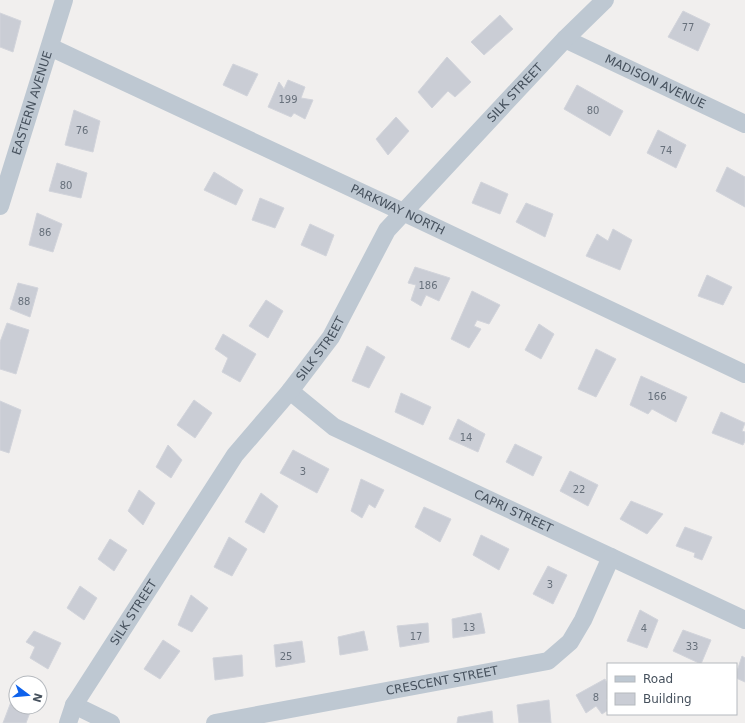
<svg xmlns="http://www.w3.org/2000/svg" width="745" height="723" font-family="'DejaVu Sans',sans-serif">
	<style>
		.building { fill: #cacdd5; stroke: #d2d4db }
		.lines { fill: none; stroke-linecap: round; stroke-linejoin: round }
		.minor { stroke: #bec8d2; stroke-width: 18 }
		.labels { text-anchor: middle; stroke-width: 3; stroke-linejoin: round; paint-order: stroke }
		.number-label { font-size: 10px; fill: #67707b }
		.street-label { font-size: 12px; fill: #46515d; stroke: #fff }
	</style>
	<rect width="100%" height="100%" fill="#f1efee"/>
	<!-- building -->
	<g class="building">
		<polygon points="683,11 710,24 698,51 668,37"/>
		<polygon points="0,13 21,21 13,52 0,47"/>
		<polygon points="500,15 513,29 484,55 471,42"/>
		<polygon points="447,57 471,82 455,97 448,91 432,108 418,92"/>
		<polygon points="233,64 258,74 247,96 223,85"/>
		<polygon points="288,80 305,87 301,98 313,100 305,119 294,113 291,117 268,107 279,82 284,89"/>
		<polygon points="577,85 623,111 610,136 564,109"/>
		<polygon points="74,110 100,121 93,152 65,145"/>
		<polygon points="396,117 409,131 388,155 376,139"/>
		<polygon points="658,130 686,145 676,168 647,153"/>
		<polygon points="57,163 87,173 81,198 49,191"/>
		<polygon points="727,167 745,177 745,207 716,191"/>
		<polygon points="214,172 243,190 236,205 204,190"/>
		<polygon points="481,182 508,194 500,214 472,203"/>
		<polygon points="260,198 284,208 275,228 252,220"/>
		<polygon points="526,203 553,214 545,237 516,222"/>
		<polygon points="37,213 62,224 53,252 29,245"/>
		<polygon points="310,224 334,235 326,256 301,245"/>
		<polygon points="613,229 632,240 620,270 586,256 597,234 608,241"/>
		<polygon points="415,267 450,278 439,301 426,295 421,306 411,300 416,285 408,283"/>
		<polygon points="707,275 732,287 723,305 698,296"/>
		<polygon points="18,283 38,288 30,317 10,309"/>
		<polygon points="472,291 500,305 489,324 477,320 474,326 481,329 469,348 451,339"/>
		<polygon points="266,300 283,311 268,338 249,326"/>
		<polygon points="7,323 29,330 16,374 0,369 0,342"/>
		<polygon points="539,324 554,334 541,359 525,350"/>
		<polygon points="223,334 256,354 240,382 222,372 228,358 215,349"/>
		<polygon points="367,346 385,357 369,388 352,381"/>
		<polygon points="596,349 616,359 596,397 578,389"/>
		<polygon points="641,376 687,397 676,422 652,409 648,414 630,405"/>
		<polygon points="401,393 431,407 423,425 395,412"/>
		<polygon points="194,400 212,413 195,438 177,425"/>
		<polygon points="0,401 21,410 9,453 0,450"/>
		<polygon points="721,412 745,423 742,431 745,432 745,441 743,445 712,433"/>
		<polygon points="458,419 485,434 478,452 449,439"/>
		<polygon points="515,444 542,457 533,476 506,462"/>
		<polygon points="168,445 182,460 171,478 156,467"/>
		<polygon points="293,450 329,469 317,493 280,473"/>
		<polygon points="570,471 598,485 588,506 560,491"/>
		<polygon points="361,479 384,490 375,508 369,504 362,518 351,511"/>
		<polygon points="139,490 155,503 143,525 128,511"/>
		<polygon points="261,493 278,506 264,533 245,522"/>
		<polygon points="631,501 663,514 647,534 620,519"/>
		<polygon points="424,507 451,519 440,542 415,527"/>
		<polygon points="685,527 712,537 702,560 694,557 695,553 676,546"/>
		<polygon points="481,535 509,549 499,570 473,555"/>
		<polygon points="229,537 247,549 232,576 214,567"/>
		<polygon points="110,539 127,550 114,571 98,559"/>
		<polygon points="548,566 567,575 553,604 533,594"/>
		<polygon points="80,586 97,598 84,620 67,608"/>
		<polygon points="191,595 208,608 192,632 178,625"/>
		<polygon points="640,610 658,620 647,648 627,641"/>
		<polygon points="481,613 485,633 453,638 452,619"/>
		<polygon points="428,623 429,642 400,647 397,626"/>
		<polygon points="683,630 711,640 701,664 673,651"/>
		<polygon points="34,631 61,643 48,669 30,658 35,647 26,642"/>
		<polygon points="364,631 368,650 340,655 338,637"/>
		<polygon points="163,640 180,651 160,679 144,669"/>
		<polygon points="302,641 305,662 276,667 274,645"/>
		<polygon points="242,655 243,676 215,680 213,658"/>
		<polygon points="742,656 745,658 745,682 736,678 736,674"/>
		<polygon points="605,679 608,685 608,699 606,700 608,703 608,710 602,714 596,706 586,713 576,695"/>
		<polygon points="14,694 16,695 16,707 32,707 26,723 3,723"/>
		<polygon points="549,700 551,723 519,723 517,705"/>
		<polygon points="492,711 493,723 457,723 458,717"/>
	</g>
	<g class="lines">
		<!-- minor -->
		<g class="minor">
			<path id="s1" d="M565,39l180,85"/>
			<path id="s2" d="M50,47l353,165 342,162"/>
			<path id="s3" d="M0,206l64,-206"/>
			<path id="s4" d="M290,391l44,36 411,193"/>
			<polyline points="74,705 111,723"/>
			<path id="s5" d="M68,723l6,-18 161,-250 55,-64 41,-54 56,-107 178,-191 40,-39"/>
			<path id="s6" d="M215,723l333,-62 22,-19 13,-22 28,-63"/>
		</g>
	</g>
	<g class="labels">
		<!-- number labels -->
		<g class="number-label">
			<text x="688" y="31">77</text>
			<text x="288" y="103">199</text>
			<text x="593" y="114">80</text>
			<text x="82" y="134">76</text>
			<text x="666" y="154">74</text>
			<text x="66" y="189">80</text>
			<text x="45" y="236">86</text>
			<text x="428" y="289">186</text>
			<text x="24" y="305">88</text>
			<text x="657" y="400">166</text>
			<text x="466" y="441">14</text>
			<text x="303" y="475">3</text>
			<text x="579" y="493">22</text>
			<text x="550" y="588">3</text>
			<text x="469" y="631">13</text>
			<text x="644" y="632">4</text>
			<text x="416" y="640">17</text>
			<text x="692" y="650">33</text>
			<text x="286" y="660">25</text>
			<text x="596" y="701">8</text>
		</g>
		<!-- street labels -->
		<g class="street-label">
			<text dy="4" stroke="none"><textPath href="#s1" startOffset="100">MADISON AVENUE</textPath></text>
			<text dy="4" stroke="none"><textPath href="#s5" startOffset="777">SILK STREET</textPath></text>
			<text dy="4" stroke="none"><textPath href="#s3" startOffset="108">EASTERN AVENUE</textPath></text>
			<text dy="4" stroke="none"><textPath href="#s2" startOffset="384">PARKWAY NORTH</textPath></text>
			<text dy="4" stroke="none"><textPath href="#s5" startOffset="453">SILK STREET</textPath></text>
			<text dy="4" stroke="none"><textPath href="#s4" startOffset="255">CAPRI STREET</textPath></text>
			<text dy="4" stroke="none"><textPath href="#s5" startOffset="129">SILK STREET</textPath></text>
			<text dy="4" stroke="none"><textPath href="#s6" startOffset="231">CRESCENT STREET</textPath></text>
		</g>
	</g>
	<!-- legend -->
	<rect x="607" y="663" width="130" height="52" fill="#ffffff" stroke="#b5b9be"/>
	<rect x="615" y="676" width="20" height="6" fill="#bec8d2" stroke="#b5b9be"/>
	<text x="643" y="683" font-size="12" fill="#46515d">Road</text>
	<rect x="615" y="693" width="20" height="12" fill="#cacdd5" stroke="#b5b9be"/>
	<text x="643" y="703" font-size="12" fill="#46515d">Building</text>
	<!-- north arrow -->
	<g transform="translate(28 695) rotate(106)"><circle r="19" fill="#ffffff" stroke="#b5b9be"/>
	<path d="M0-3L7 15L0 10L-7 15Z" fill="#0e62ec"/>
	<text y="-6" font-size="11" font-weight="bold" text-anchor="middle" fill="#46515d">N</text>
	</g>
</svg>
